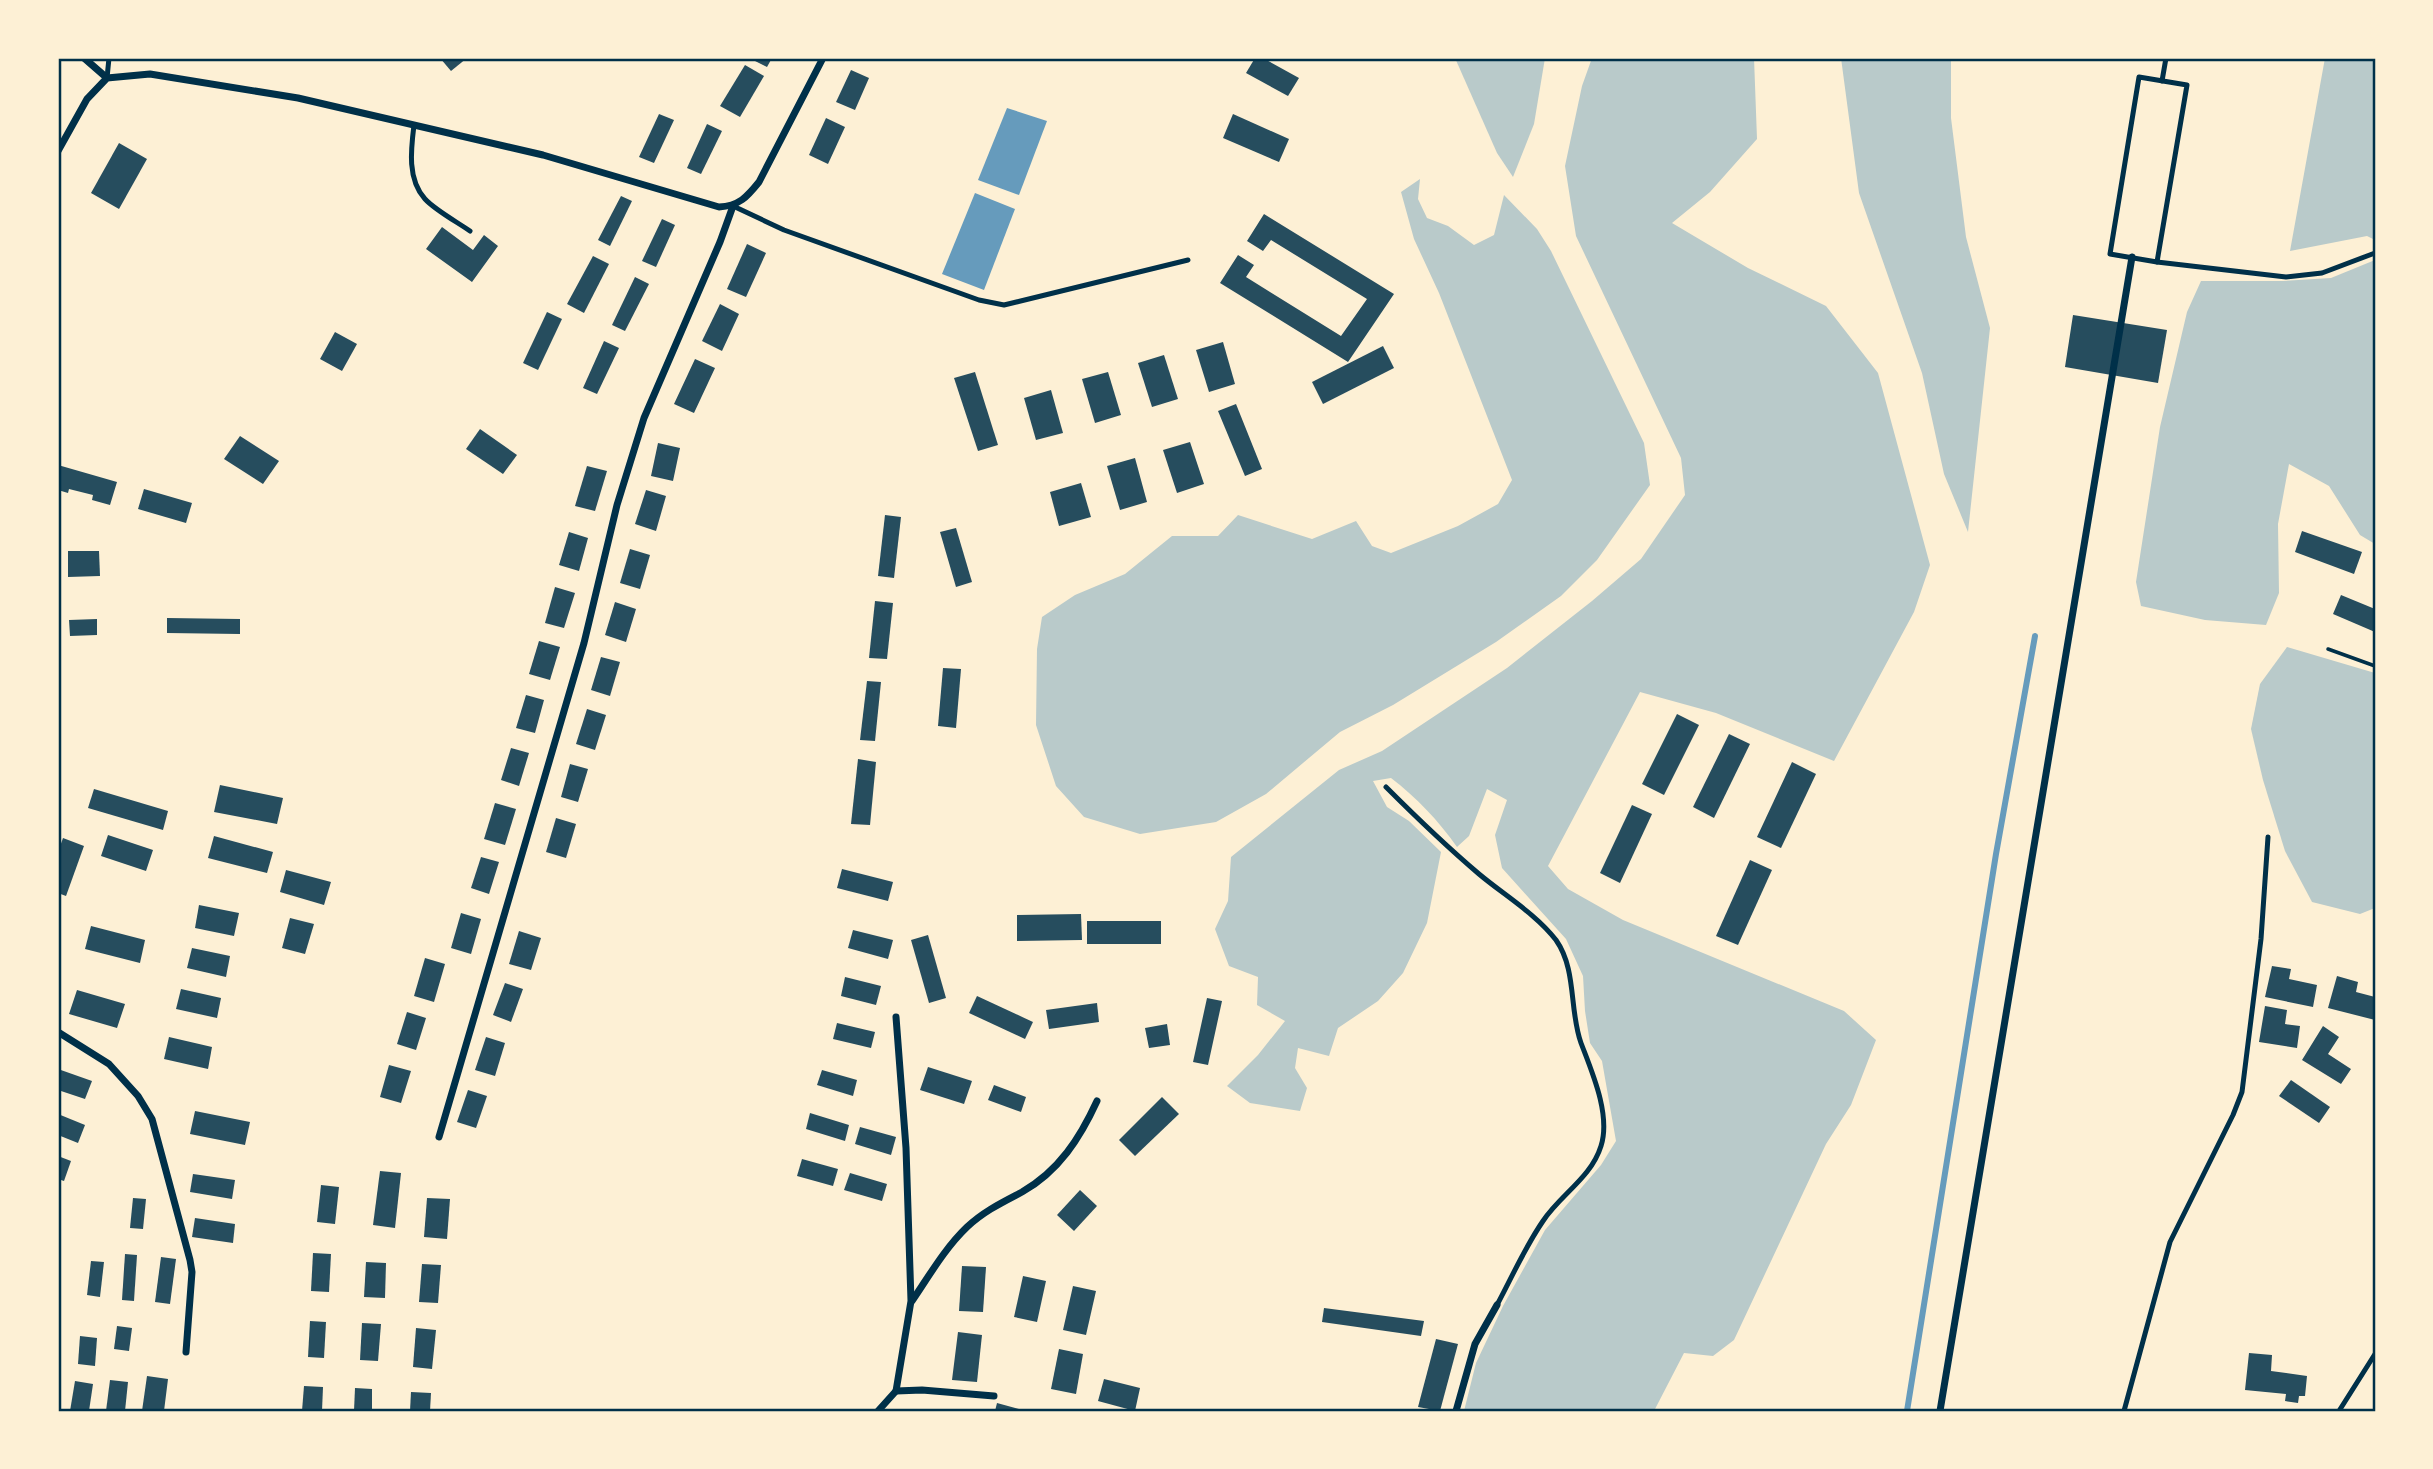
<svg xmlns="http://www.w3.org/2000/svg" width="2433" height="1469" font-family="Roboto,sans-serif">
	<style>
		.green { fill: #b9caca }
		.water { fill: #669bbc }
		.lines { fill: none; stroke-linecap: round; stroke-linejoin: round }
		.stream { stroke: #669bbc; stroke-width: 6 }
		.building { fill: #264d5e }
		.path { stroke: #003049; stroke-width: 3.5 }
		.service { stroke: #003049; stroke-width: 5 }
		.minor { stroke: #003049; stroke-width: 7 }
		.neatline { fill: none; stroke: #003049; stroke-width: 2.5 }
	</style>
	<rect width="100%" height="100%" fill="#fdf0d5"/>
	<!-- green -->
	<g class="green">
		<polygon points="1455,58 1545,58 1534,124 1513,177 1497,153"/>
		<path d="M1592,58h162l3,81 -47,53 -38,31 76,45 78,38 52,67 52,192 -16,47 -80,149 -118,-48 -76,-21 -92,174 20,23 55,31 221,91 32,29 -25,65 -25,39 -92,196 -21,16 -29,-3 -30,58h-190l12,-48 27,-57 42,-76 56,-65 15,-24 -14,-80 -12,-18 -5,-32 -2,-35 -17,-37 -64,-71 -7,-33 12,-35 -20,-11 -18,47 -12,11c-19,-27 -40,-49 -66,-69l-18,3 14,26 22,14 32,31 -14,71 -24,50 -25,28 -40,27 -9,28 -31,-8 -3,20 12,20 -7,23 -50,-8 -23,-17 31,-31 27,-34 -28,-16 1,-28 -29,-11 -14,-37 13,-28 3,-44 108,-87 43,-19 125,-83 85,-67 49,-42 44,-64 -4,-37 -105,-222 -11,-70 17,-80z"/>
		<polygon points="1841,58 1951,58 1951,118 1966,237 1990,328 1968,532 1944,474 1922,373 1859,193"/>
		<polygon points="2325,58 2375,58 2375,240 2367,236 2290,251"/>
		<polygon points="1420,179 1418,199 1427,218 1448,226 1474,245 1494,235 1504,195 1537,229 1551,251 1644,443 1650,485 1597,560 1561,596 1496,642 1393,705 1340,732 1266,794 1216,822 1140,834 1084,817 1056,786 1036,725 1037,649 1042,617 1075,595 1125,574 1172,536 1218,536 1238,515 1312,539 1356,521 1372,546 1391,553 1458,526 1498,504 1512,480 1439,293 1414,239 1401,192"/>
		<polygon points="2375,260 2375,544 2360,535 2329,486 2289,464 2278,524 2279,593 2266,625 2205,620 2141,606 2136,582 2160,427 2187,312 2201,281 2283,281 2331,278"/>
		<polygon points="2287,647 2375,673 2375,908 2360,914 2312,902 2285,851 2263,780 2251,729 2260,684"/>
	</g>
	<!-- water -->
	<g class="water">
		<polygon points="1007,108 1047,121 1019,195 978,180"/>
		<polygon points="975,193 1015,209 984,290 942,274"/>
	</g>
	<g class="lines">
		<!-- stream -->
		<polyline class="stream" points="1907,1411 1996,854 2035,636"/>
	</g>
	<!-- building -->
	<g class="building">
		<polygon points="440,58 467,58 451,71"/>
		<polygon points="749,58 772,58 767,67"/>
		<polygon points="1255,58 1263,58 1299,78 1288,96 1246,73"/>
		<polygon points="745,65 764,76 740,117 720,106"/>
		<polygon points="851,70 869,78 855,110 836,102"/>
		<polygon points="659,114 674,120 654,163 639,157"/>
		<polygon points="1233,114 1289,139 1279,162 1223,138"/>
		<polygon points="826,118 845,127 828,164 809,155"/>
		<polygon points="707,124 722,131 701,174 687,168"/>
		<polygon points="119,143 147,159 119,209 91,193"/>
		<polygon points="621,196 632,201 610,246 598,240"/>
		<polygon points="1264,214 1394,294 1348,362 1220,283 1238,255 1254,265 1246,277 1341,336 1367,299 1271,240 1263,251 1247,241"/>
		<polygon points="662,219 675,225 656,267 642,261"/>
		<polygon points="442,227 473,250 484,235 498,246 472,282 426,249"/>
		<polygon points="747,244 766,253 746,297 727,289"/>
		<polygon points="593,256 609,264 584,313 567,304"/>
		<polygon points="635,277 649,284 625,331 612,325"/>
		<polygon points="720,304 739,314 722,351 702,341"/>
		<polygon points="547,312 562,319 538,370 523,363"/>
		<polygon points="2073,315 2167,330 2158,383 2065,367"/>
		<polygon points="335,332 357,344 342,371 320,359"/>
		<polygon points="604,341 619,348 597,394 583,388"/>
		<polygon points="1223,342 1235,384 1209,392 1196,350"/>
		<polygon points="1383,346 1394,368 1323,404 1312,382"/>
		<polygon points="1164,355 1178,399 1152,407 1138,363"/>
		<polygon points="695,359 715,368 694,413 674,404"/>
		<polygon points="975,372 998,445 978,451 954,378"/>
		<polygon points="1108,372 1121,415 1095,423 1082,379"/>
		<polygon points="1051,390 1063,433 1036,440 1024,398"/>
		<polygon points="1236,404 1262,469 1245,476 1218,411"/>
		<polygon points="480,429 517,455 503,474 466,449"/>
		<polygon points="240,436 279,461 263,484 224,459"/>
		<polygon points="1190,442 1204,484 1177,493 1163,450"/>
		<polygon points="658,443 680,448 673,481 651,476"/>
		<polygon points="1135,458 1147,502 1120,510 1107,466"/>
		<polygon points="58,465 117,482 110,505 92,500 93,495 69,489 68,493 58,490"/>
		<polygon points="587,466 607,471 595,511 575,506"/>
		<polygon points="1081,483 1091,517 1059,526 1050,492"/>
		<polygon points="144,489 192,503 186,523 138,509"/>
		<polygon points="646,490 666,496 656,531 635,524"/>
		<polygon points="885,515 901,517 894,578 878,576"/>
		<polygon points="956,528 972,582 956,587 940,532"/>
		<polygon points="2302,531 2362,552 2354,574 2295,552"/>
		<polygon points="569,532 588,538 579,571 559,565"/>
		<polygon points="630,549 650,555 640,589 620,583"/>
		<polygon points="68,551 99,551 100,576 68,577"/>
		<polygon points="555,587 575,593 564,628 545,623"/>
		<polygon points="2341,595 2375,609 2375,632 2333,614"/>
		<polygon points="875,601 893,603 887,659 869,658"/>
		<polygon points="615,602 636,609 626,642 605,635"/>
		<polygon points="167,618 240,619 240,634 167,633"/>
		<polygon points="97,619 97,635 70,636 69,620"/>
		<polygon points="539,641 560,647 550,680 529,674"/>
		<polygon points="601,657 620,662 610,696 591,690"/>
		<polygon points="943,668 961,669 956,728 938,726"/>
		<polygon points="867,681 881,682 875,741 860,740"/>
		<polygon points="526,695 544,700 535,733 516,728"/>
		<polygon points="587,709 606,715 595,750 576,744"/>
		<polygon points="1677,714 1699,725 1664,795 1642,784"/>
		<polygon points="1729,734 1750,744 1714,818 1693,807"/>
		<polygon points="511,748 529,753 519,786 501,780"/>
		<polygon points="858,759 876,762 870,825 851,824"/>
		<polygon points="1792,762 1816,774 1781,848 1757,837"/>
		<polygon points="570,764 588,769 578,802 561,797"/>
		<polygon points="220,785 283,798 277,824 214,812"/>
		<polygon points="94,789 168,811 163,830 88,808"/>
		<polygon points="495,803 516,809 505,845 484,839"/>
		<polygon points="1632,805 1652,814 1620,883 1600,873"/>
		<polygon points="556,818 576,824 566,858 546,852"/>
		<polygon points="108,835 153,850 146,871 101,856"/>
		<polygon points="214,836 273,852 267,873 208,858"/>
		<polygon points="63,838 84,846 66,896 58,893 58,852"/>
		<polygon points="481,857 499,862 489,894 471,888"/>
		<polygon points="1750,860 1772,870 1738,945 1716,936"/>
		<polygon points="842,869 893,882 888,901 837,888"/>
		<polygon points="286,870 331,882 324,905 280,892"/>
		<polygon points="199,905 239,913 234,936 195,928"/>
		<polygon points="461,913 481,919 471,954 451,948"/>
		<polygon points="1081,914 1082,940 1017,941 1017,915"/>
		<polygon points="290,918 314,924 305,954 282,948"/>
		<rect x="1087" y="921" width="74" height="23"/>
		<polygon points="91,926 145,940 140,963 85,949"/>
		<polygon points="853,930 893,940 888,959 848,948"/>
		<polygon points="519,931 541,938 531,970 509,964"/>
		<polygon points="928,935 946,998 929,1003 911,940"/>
		<polygon points="192,948 230,956 226,977 187,968"/>
		<polygon points="425,958 445,964 434,1002 414,996"/>
		<polygon points="2272,966 2291,969 2289,979 2317,985 2313,1007 2265,997"/>
		<polygon points="2337,976 2358,982 2356,992 2375,997 2375,1020 2328,1008"/>
		<polygon points="845,977 881,986 876,1005 841,996"/>
		<polygon points="505,983 523,989 511,1022 493,1015"/>
		<polygon points="181,989 221,998 217,1018 176,1009"/>
		<polygon points="77,990 125,1004 117,1028 69,1014"/>
		<polygon points="977,996 1033,1022 1025,1039 969,1013"/>
		<polygon points="1207,998 1222,1001 1208,1065 1193,1062"/>
		<polygon points="1097,1003 1099,1022 1049,1029 1046,1010"/>
		<polygon points="2265,1006 2287,1010 2285,1024 2300,1026 2297,1048 2259,1042"/>
		<polygon points="407,1012 426,1018 416,1050 397,1044"/>
		<polygon points="837,1023 875,1032 871,1048 833,1039"/>
		<polygon points="1167,1024 1170,1045 1149,1048 1145,1028"/>
		<polygon points="2323,1026 2339,1037 2328,1054 2351,1069 2341,1084 2302,1060"/>
		<polygon points="169,1037 212,1047 208,1069 164,1059"/>
		<polygon points="486,1037 505,1043 495,1076 475,1070"/>
		<polygon points="389,1065 411,1071 401,1103 380,1097"/>
		<polygon points="928,1067 972,1081 964,1104 920,1090"/>
		<polygon points="58,1069 92,1081 85,1099 58,1090"/>
		<polygon points="822,1070 857,1080 853,1096 817,1085"/>
		<polygon points="2291,1080 2330,1107 2319,1123 2279,1096"/>
		<polygon points="994,1085 1026,1097 1021,1112 988,1100"/>
		<polygon points="468,1090 487,1096 476,1128 457,1122"/>
		<polygon points="1162,1097 1179,1114 1135,1156 1119,1140"/>
		<polygon points="195,1111 250,1122 245,1145 190,1134"/>
		<polygon points="810,1113 849,1125 845,1141 806,1129"/>
		<polygon points="58,1114 85,1125 78,1143 58,1135"/>
		<polygon points="860,1127 896,1137 891,1155 855,1144"/>
		<polygon points="58,1156 71,1161 64,1181 58,1179"/>
		<polygon points="802,1159 838,1169 833,1186 797,1176"/>
		<polygon points="380,1171 401,1173 395,1228 373,1225"/>
		<polygon points="850,1173 887,1184 882,1201 844,1190"/>
		<polygon points="193,1174 235,1180 232,1199 190,1192"/>
		<polygon points="321,1185 339,1187 335,1224 317,1222"/>
		<polygon points="1080,1190 1097,1206 1074,1231 1057,1215"/>
		<polygon points="133,1198 146,1199 143,1229 130,1228"/>
		<polygon points="427,1198 450,1199 447,1239 424,1237"/>
		<polygon points="195,1218 235,1224 233,1243 192,1237"/>
		<polygon points="313,1253 331,1254 329,1292 311,1291"/>
		<polygon points="125,1254 137,1255 134,1301 122,1300"/>
		<polygon points="161,1257 176,1259 170,1304 155,1302"/>
		<polygon points="91,1261 104,1262 100,1297 87,1295"/>
		<polygon points="366,1262 386,1263 385,1298 364,1297"/>
		<polygon points="422,1264 441,1265 438,1303 419,1302"/>
		<polygon points="962,1266 986,1267 983,1312 959,1311"/>
		<polygon points="1023,1276 1046,1281 1037,1322 1014,1317"/>
		<polygon points="1073,1286 1096,1291 1086,1335 1063,1330"/>
		<polygon points="1324,1308 1424,1321 1421,1336 1322,1322"/>
		<polygon points="310,1321 326,1322 324,1358 308,1357"/>
		<polygon points="362,1323 381,1324 378,1361 360,1360"/>
		<polygon points="117,1326 132,1328 129,1351 114,1349"/>
		<polygon points="416,1328 436,1330 432,1369 413,1367"/>
		<polygon points="958,1332 982,1335 977,1382 952,1380"/>
		<polygon points="80,1336 97,1338 95,1366 78,1364"/>
		<polygon points="1436,1339 1458,1344 1440,1411 1418,1407"/>
		<polygon points="1059,1349 1083,1354 1076,1394 1051,1389"/>
		<polygon points="2249,1353 2272,1355 2271,1371 2307,1376 2305,1396 2299,1396 2298,1403 2285,1401 2286,1394 2245,1390"/>
		<polygon points="147,1376 168,1379 164,1411 142,1411"/>
		<polygon points="1104,1379 1140,1388 1135,1411 1098,1401"/>
		<polygon points="110,1380 128,1382 125,1411 106,1411"/>
		<polygon points="75,1381 93,1384 89,1411 70,1411"/>
		<polygon points="304,1386 323,1387 322,1411 302,1411"/>
		<polygon points="355,1388 372,1389 372,1411 354,1411"/>
		<polygon points="411,1392 431,1393 430,1411 410,1411"/>
		<polygon points="997,1403 1019,1409 1018,1411 995,1411"/>
	</g>
	<g class="lines">
		<!-- path -->
		<polyline class="path" points="2328,649 2375,666"/>
		<!-- service -->
		<g class="service">
			<polygon points="2139,77 2187,85 2157,262 2110,254"/>
			<polyline points="107,78 109,58"/>
			<polyline points="2162,81 2166,58"/>
			<path d="M414,125c-3,24 -7,54 11,74 10,11 32,23 45,32"/>
			<polyline points="733,206 784,230 979,300 1004,305 1188,260"/>
			<polyline points="2157,262 2286,277 2322,273 2375,253"/>
			<path d="M1386,787c30,30 60,59 93,87 25,21 57,40 77,66 21,30 13,70 25,103 11,29 30,72 20,103 -10,32 -40,48 -58,75 -18,26 -31,56 -46,84"/>
			<polyline points="2124,1411 2170,1242 2233,1115 2242,1092 2261,939 2268,837"/>
			<polyline points="2339,1411 2375,1354"/>
		</g>
		<!-- minor -->
		<g class="minor">
			<polyline points="84,58 107,78"/>
			<path d="M58,151l29,-52 20,-21 43,-4 148,24 245,57 176,52c20,-1 28,-10 40,-25l64,-124"/>
			<polyline points="58,1032 109,1064 138,1096 152,1119 190,1260 192,1272 186,1352"/>
			<polyline points="439,1137 584,643 617,505 644,418 720,242 733,206"/>
			<path d="M912,1301c17,-25 33,-53 55,-74 17,-16 36,-25 55,-35 37,-21 58,-54 75,-91"/>
			<polyline points="896,1391 922,1390 994,1396"/>
			<polyline points="878,1411 896,1391 911,1301 906,1148 896,1017"/>
			<polyline points="1456,1411 1475,1344 1497,1305"/>
			<polyline points="1940,1411 2132,257"/>
		</g>
	</g>
	<!-- border -->
	<rect width="2433" height="1469" fill="none" stroke="#fdf0d5" stroke-width="119"/>
	<rect x="60" y="60" width="2314" height="1350" class="neatline"/>
</svg>
